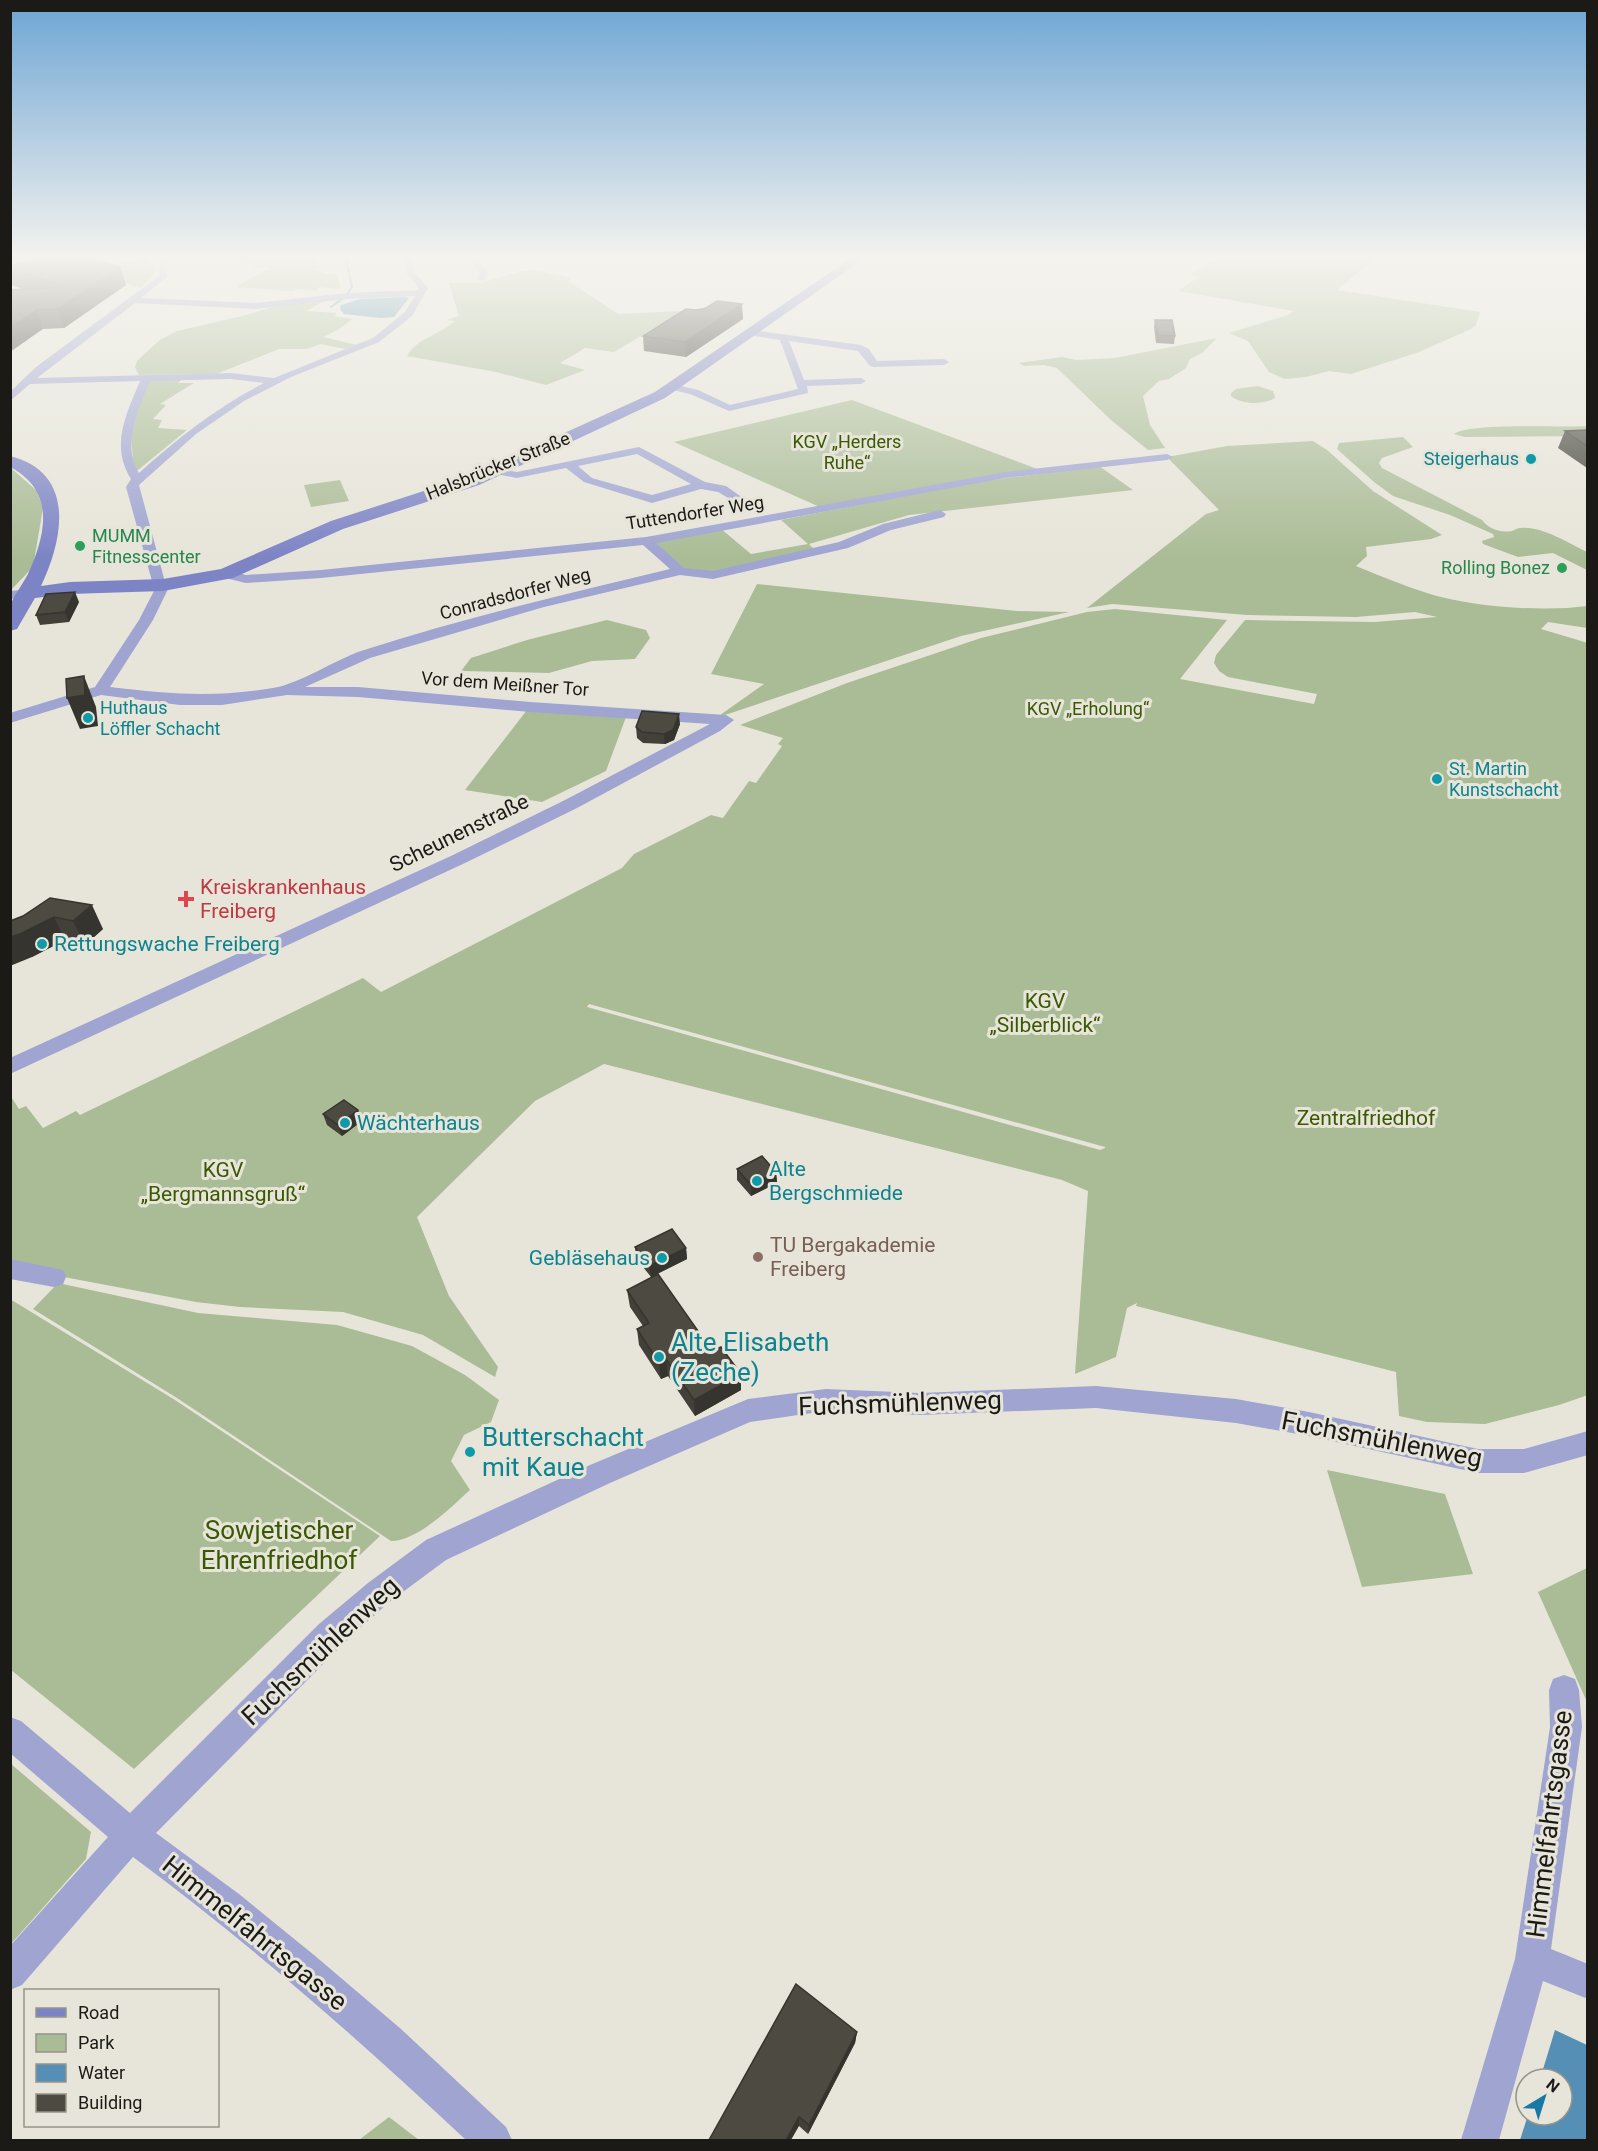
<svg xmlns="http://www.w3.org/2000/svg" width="1598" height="2151" font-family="Roboto,sans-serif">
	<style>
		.green { fill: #aabc96; fill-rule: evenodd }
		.water { fill: #558fb5 }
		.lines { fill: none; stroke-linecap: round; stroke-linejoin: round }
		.stream { stroke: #558fb5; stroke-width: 2 }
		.street { fill: #9fa4d1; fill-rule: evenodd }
		.secondary { fill: #7d84c5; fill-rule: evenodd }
		.wall { fill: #424038 }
		.shaded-wall { fill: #36342e }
		.building { fill: #4d4b41; stroke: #36342e; stroke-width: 1.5 }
		.culture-dot { fill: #0f9aa8; stroke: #e7e5d9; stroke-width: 2 }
		.leisure-dot { fill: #2e9e5b; stroke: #e7e5d9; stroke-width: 2 }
		.health-dot { fill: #e0444e; stroke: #e7e5d9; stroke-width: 2 }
		.education-dot { fill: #8d6e63; stroke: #e7e5d9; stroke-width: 2 }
		.labels { text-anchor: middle; stroke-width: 6; stroke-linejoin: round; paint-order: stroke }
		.far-park-label { font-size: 18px; fill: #3a5900; stroke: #e7e5d9 }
		.far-culture-label { font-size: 18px; fill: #0d838f; stroke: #e7e5d9; text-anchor: start }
		.far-street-label { font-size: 18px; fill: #1b1a16; stroke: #e7e5d9 }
		.far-leisure-label { font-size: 18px; fill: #27864d; stroke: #e7e5d9; text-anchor: start }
		.street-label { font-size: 21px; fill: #1b1a16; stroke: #e7e5d9 }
		.health-label { font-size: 21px; fill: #be3a42; stroke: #e7e5d9; text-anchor: start }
		.culture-label { font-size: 21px; fill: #0d838f; stroke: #e7e5d9; text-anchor: start }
		.park-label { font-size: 21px; fill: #3a5900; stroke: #e7e5d9 }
		.education-label { font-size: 21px; fill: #785e54; stroke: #e7e5d9; text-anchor: start }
		.near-culture-label { font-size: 26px; fill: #0d838f; stroke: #e7e5d9; text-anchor: start }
		.near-street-label { font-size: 26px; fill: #1b1a16; stroke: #e7e5d9 }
		.near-park-label { font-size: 26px; fill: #3a5900; stroke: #e7e5d9 }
	</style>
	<rect width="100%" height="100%" fill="#e7e5d9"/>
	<!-- green -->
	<g class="green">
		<polygon points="141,258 151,258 149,260 153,265 154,273 141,288 89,271"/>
		<polygon points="247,258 315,258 317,265 322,268 318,270 327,274 337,274 341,289 320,287 315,291 296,289 293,291 236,287 270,267 255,268 253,264 241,261"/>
		<polygon points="1213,258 1376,258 1337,290 1480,312 1476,325 1471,329 1419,352 1351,374 1329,371 1306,377 1285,379 1269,372 1248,341 1229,333 1288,315 1294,311 1178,291 1199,277 1190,275 1214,260"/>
		<path d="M535,270l37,8 -4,3 50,33 64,-3 -68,41 -29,-4 -25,15 25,7 -39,15 -50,-13 -89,-16c11,-19 33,-21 48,-35l-8,-1 12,-4 -10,-33h32l41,-12z"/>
		<polygon points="322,302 306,311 337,313 334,316 352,319 338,330 323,337 357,345 345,349 321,344 306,349 279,349 216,374 139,375 135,367 137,361 160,340 177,331 247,315 282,304"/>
		<polygon points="1217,338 1202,353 1190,359 1186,368 1169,379 1159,381 1143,396 1150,425 1165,448 1148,450 1111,420 1057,368 1044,365 1024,366 1019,363 1062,357 1076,360 1115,358"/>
		<polygon points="182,379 178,383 194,383 160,404 166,405 153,419 162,420 158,428 187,430 138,470 134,470 130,425 148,380"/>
		<path d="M1258,386l15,5 2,7c-12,7 -33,7 -44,-2v-3l5,-4z"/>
		<polygon points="852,400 1040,470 822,508 674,442"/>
		<path d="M1587,426v10l-122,1 -11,-3c17,-12 108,-6 133,-8z"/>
		<path d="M1403,437l10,10 -31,11 -3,5 3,5 100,52c7,9 18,13 30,11 4,-1 4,-3 9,-3 21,-2 47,15 66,24v18l-34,-17 -35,4 -35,-13 -1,-3 12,-4 -1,-3 -43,-19 -57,-19 -19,-14 -37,-33 2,-6z"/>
		<path d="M1313,441l14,9 46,41 69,44 -11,4 -65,8 1,9 -11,10c24,10 49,20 74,28 42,13 114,18 157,12v22l-39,-6 -7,7 47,14v752l-29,10 -74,19 -58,-2 -28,-6 -3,-44 -260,-66 1,-3 -10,5 -11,49 -41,17 13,-183 -26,-11 -458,-116 -69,37 -118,116 32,79 49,71 -3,10 -72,-42 -80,-23 -103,-5 -44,-5 -185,-35 -1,-172 9,14 7,-3 17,22 33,-17 4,4 283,-137 18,14 241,-124 12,-14 77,-39 12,3 26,-37 7,2 26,-37 -4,-2 5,-6 -43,-13 107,-42 134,-45 106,-26 28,-3 112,11 -47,59 134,25 3,-10 -89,-17 -9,-6 -5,-8 2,-8 29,-35 130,2 62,-5 -22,-5 -59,5 -109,-2 -135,-11 -25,4 119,-94 13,-4 -52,-53 60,-11zM589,1004l516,143v1l-5,2 -513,-143z"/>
		<polygon points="1099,466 1133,490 909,515 809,544 816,551 713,575 680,571 646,541 720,528 751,554 808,544 781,520 977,482"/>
		<polygon points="11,468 37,491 43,508 33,567 11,590"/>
		<polygon points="340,480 349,501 311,507 304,485"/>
		<polygon points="757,584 1017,611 1069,612 961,636 716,718 764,684 711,674"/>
		<polygon points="607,620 646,630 650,638 635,659 592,661 549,673 461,671 471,658 527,640"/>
		<polygon points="527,710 626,717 606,771 542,802 465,790"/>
		<path d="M58,1283l140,30 139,12 75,21 53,29 34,25 -8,22 -27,13 -13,26 19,29c-19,17 -52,51 -79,51l-214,-143 -144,-89z"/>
		<polygon points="10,1299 175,1400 380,1536 134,1769 11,1670"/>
		<polygon points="1327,1470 1445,1494 1473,1574 1362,1587"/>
		<polygon points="1587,1568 1587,1702 1538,1592"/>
		<polygon points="11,1764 91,1832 86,1859 11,1944"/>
		<polygon points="389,2117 419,2140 359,2140"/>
	</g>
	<!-- water -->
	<g class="water">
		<polygon points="406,297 409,298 394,317 381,318 344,314 340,309 341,305 360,299"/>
		<polygon points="1555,2030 1587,2045 1587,2140 1520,2140 1528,2115 1562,2115 1562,2079 1540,2079"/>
	</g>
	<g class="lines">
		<!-- stream -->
		<polyline class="stream" points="331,307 346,296 352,287 346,258"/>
		<!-- street -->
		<g class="street">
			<path d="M156,258h8l4,5 -1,14 -26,21 115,5 91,-10 71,-3 1,-2 -13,-16 -1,-9 -4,-5h8l4,5 1,9 14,16 -16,28 -33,26 -88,35 -47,24 -48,33 -57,51 26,97 5,3 -17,35 -43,67c60,7 102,11 163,1 26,-4 62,-28 88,-37 101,-33 206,-57 309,-82l-27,-24 -322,33 -75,5 -25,-6 -2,-3 7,-4 20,5 75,-5 325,-33 359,-65 162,-18 6,3 -6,3 -162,18 -349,65 28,25 29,3 126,-29 44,-18 57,-14 6,4 -2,3 -53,13 -43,18 -135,31 -33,-4 -136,32 -174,51 -65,29h53l172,15 196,13 8,5 -14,11 -143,77 -112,55 -455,211v-16l443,-203 112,-55 145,-76 -180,-12 -172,-15 -71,-2 -65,10h-42l-79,-10 -91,28v-10l85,-26 44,-67 16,-31 -6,-4 3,-4 -26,-94 5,-8c-21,-34 -5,-64 9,-98l-110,3 -20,17v-9l26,-25 123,-91 1,-13zM415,296l-10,16 -32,26 -99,40 -43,-5 -194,5 98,-75 121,6 91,-10zM231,379l33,4c-47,24 -86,55 -125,90 -18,-29 0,-65 11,-92z"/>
			<polygon points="469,258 477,258 488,274 484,281 477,279 480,274"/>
			<polygon points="750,330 861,345 869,349 877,361 944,359 949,362 944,365 874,367 870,366 858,351 789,341 804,380 861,378 866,381 861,384 807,386 808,393 729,411 690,394 669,389 669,385 673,384 698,390 730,405 798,389 780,340 747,335 747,331"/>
			<path d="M639,447l66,35 21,4 24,17 -6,4 -26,-15 -17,-3 -49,14 -68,-21 -18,-14 -49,10 -26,-5 -2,-2 6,-3 22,4zM637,454l54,30 -39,11 -60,-17 -14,-12z"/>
			<polygon points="30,589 37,593 35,596 10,599 10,591"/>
			<polygon points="10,1259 63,1270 66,1277 63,1284 54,1287 10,1279"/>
			<path d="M1096,1386l140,13 73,13 169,37h46l64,-18v24l-64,18h-46l-169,-37 -73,-13 -140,-15 -176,7 -94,-4 -76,11 -140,61 -164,77 -58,43 -47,43 -185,187 83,61 75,61 87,74 105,98 6,13h-46c-108,-101 -213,-194 -333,-283l-111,128 -12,5v-44l98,-109 -98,-84v-36l11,4 109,92 189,-189 49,-41 58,-43 164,-75 158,-66 78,-10 94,4z"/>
			<polygon points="1564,1675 1575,1679 1579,1690 1582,1727 1551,1949 1588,1964 1588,1999 1543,1981 1499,2140 1461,2140 1515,1959 1550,1727 1549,1690 1553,1679"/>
		</g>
		<!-- secondary -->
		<path class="secondary" d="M851,258h14l-200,140 -186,87 -136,44 -110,49 -70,13 -93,3 -35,4 -18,31 -7,2c0,-7 -1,-17 0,-24 3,-11 13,-23 18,-33 18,-40 28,-83 -18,-107v-11c67,17 53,84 31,130l29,-4 93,-3 58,-10 110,-48 136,-44 188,-85z"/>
	</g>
	<!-- wall -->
	<g class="wall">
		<polygon points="93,258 120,267 126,285 64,328 43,329 24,289 11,285 10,283 10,265"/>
		<polygon points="697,310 743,319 686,357 644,351 643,336"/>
		<polygon points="1155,320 1175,336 1174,344 1156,343 1154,327"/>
		<polygon points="1587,430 1587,468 1558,448 1565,431"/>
		<polygon points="79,602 69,622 40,625 36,615"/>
		<polygon points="680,724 674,740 665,744 643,743 637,738 636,727"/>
		<polygon points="50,898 103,929 85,945 65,940 32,957 23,916"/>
		<polygon points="323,1114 362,1121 342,1136 327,1125"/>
		<polygon points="737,1169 776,1172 777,1183 751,1196 737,1180"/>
		<polygon points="635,1247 686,1248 687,1259 651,1277 636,1258"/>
		<polygon points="627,1290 712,1351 741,1390 695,1416 668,1376 661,1379 639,1345 637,1329 643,1326 630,1307"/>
		<polygon points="857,2032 855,2043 808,2134 799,2126 709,2140"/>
	</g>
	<!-- shaded-wall -->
	<g class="shaded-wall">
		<polygon points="120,267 126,285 64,328 58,309"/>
		<polygon points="742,304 743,319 686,357 685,342"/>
		<polygon points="37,310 43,329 10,352 10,328"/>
		<polygon points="75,592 79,602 69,622 65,612"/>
		<polygon points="84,676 96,707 98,726 80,729 67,698"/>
		<polygon points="679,714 680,724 674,740 665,744 664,734"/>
		<polygon points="92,905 103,929 85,945 73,921"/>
		<polygon points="54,917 65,940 32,957 10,966 10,937"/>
		<polygon points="358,1110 362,1121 342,1136 338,1125"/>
		<polygon points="776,1172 777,1183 751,1196 751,1185"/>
		<polygon points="686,1248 687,1259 651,1277 649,1266"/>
		<polygon points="666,1359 668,1376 661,1379 659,1363"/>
		<polygon points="741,1374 741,1390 695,1416 694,1400"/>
		<polygon points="857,2032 855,2043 808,2134 809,2125"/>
		<polygon points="799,2117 799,2126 791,2140 786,2140"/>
	</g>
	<!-- building -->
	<g class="building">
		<polygon points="41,258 92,258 120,267 58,309 37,310 10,328 10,290 65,287 10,269 10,265"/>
		<polygon points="717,301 742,304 685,342 643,336 686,309 697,310 706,308"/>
		<polygon points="1155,320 1172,320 1175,336 1158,335"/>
		<polygon points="1587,430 1587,446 1565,431"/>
		<polygon points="75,592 65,612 36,615 46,594"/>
		<polygon points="84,676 85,695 67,698 66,679"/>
		<polygon points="642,711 679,714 673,730 664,734 642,732 636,727"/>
		<polygon points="50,898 92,905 73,921 54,917 20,934 10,937 10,921 23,916"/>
		<polygon points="344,1100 358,1110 338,1125 323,1114"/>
		<polygon points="762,1156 776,1172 751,1185 737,1169"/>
		<polygon points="672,1229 686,1248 649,1266 635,1247"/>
		<polygon points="658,1274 712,1351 721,1347 741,1374 694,1400 666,1359 659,1363 637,1329 649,1323 627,1290"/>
		<polygon points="796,1984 857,2032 809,2125 799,2117 786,2140 709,2140"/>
	</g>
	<!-- sky -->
	<linearGradient id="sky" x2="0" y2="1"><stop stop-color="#6da5d4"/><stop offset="0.46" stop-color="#f4f3ee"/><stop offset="1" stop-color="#f4f3ee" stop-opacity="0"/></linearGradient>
	<rect width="1598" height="559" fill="url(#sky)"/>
	<!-- markers -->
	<g class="culture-dot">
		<circle cx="1531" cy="459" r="6"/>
		<circle cx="88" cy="718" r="6"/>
		<circle cx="1437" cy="779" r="6"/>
		<circle cx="42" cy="944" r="6"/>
		<circle cx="345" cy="1123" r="6"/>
		<circle cx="757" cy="1181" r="6"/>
		<circle cx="662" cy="1258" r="6"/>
		<circle cx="659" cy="1357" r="6"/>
		<circle cx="470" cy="1452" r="6"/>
	</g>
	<g class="leisure-dot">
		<circle cx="80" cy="546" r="6"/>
		<circle cx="1562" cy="568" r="6"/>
	</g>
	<path class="health-dot" d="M183 890h6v6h6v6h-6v6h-6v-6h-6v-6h6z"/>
	<circle class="education-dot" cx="758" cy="1257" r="6"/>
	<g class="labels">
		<!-- far-park labels -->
		<g class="far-park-label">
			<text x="847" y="448">KGV „Herders<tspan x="847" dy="21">Ruhe“</tspan></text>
			<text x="1088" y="715">KGV „Erholung“</text>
		</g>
		<!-- far-culture labels -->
		<g class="far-culture-label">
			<text x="1519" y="465" text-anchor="end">Steigerhaus</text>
			<text x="100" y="714">Huthaus<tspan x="100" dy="21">Löffler Schacht</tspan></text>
			<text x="1449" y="775">St. Martin<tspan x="1449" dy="21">Kunstschacht</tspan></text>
		</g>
		<!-- far-street labels -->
		<g class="far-street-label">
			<text transform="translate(498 466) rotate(-22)" y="6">Halsbrücker Straße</text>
			<text transform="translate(695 513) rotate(-9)" y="6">Tuttendorfer Weg</text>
			<text transform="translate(515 594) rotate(-15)" y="6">Conradsdorfer Weg</text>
			<text transform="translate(505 684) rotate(4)" y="6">Vor dem Meißner Tor</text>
		</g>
		<!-- far-leisure labels -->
		<g class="far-leisure-label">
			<text x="92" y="542">MUMM<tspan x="92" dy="21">Fitnesscenter</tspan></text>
			<text x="1550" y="574" text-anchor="end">Rolling Bonez</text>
		</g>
		<!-- street labels -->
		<g class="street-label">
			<text transform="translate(459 833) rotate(-26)" y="7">Scheunenstraße</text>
		</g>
		<!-- health labels -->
		<g class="health-label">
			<text x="200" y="894">Kreiskrankenhaus<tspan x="200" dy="24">Freiberg</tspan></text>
		</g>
		<!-- culture labels -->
		<g class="culture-label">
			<text x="54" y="951">Rettungswache Freiberg</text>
			<text x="357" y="1130">Wächterhaus</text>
			<text x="769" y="1176">Alte<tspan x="769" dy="24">Bergschmiede</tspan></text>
			<text x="650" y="1265" text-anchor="end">Gebläsehaus</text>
		</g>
		<!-- park labels -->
		<g class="park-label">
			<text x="1045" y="1008">KGV<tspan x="1045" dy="24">„Silberblick“</tspan></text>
			<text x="1366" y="1125">Zentralfriedhof</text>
			<text x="223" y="1177">KGV<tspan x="223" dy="24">„Bergmannsgruß“</tspan></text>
		</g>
		<!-- education labels -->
		<g class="education-label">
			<text x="770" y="1252">TU Bergakademie<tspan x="770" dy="24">Freiberg</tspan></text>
		</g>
		<!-- near-culture labels -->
		<g class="near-culture-label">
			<text x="671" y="1351">Alte Elisabeth<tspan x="671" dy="30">(Zeche)</tspan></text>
			<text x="482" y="1446">Butterschacht<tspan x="482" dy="30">mit Kaue</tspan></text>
		</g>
		<!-- near-street labels -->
		<g class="near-street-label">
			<text transform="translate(900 1403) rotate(-2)" y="9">Fuchsmühlenweg</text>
			<text transform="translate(1382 1439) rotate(11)" y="9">Fuchsmühlenweg</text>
			<text transform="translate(320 1651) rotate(-43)" y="9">Fuchsmühlenweg</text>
			<text transform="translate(1549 1824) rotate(-83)" y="9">Himmelfahrtsgasse</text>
			<text transform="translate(255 1933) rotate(39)" y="9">Himmelfahrtsgasse</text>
		</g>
		<!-- near-park labels -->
		<g class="near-park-label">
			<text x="279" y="1539">Sowjetischer<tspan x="279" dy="30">Ehrenfriedhof</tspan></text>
		</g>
	</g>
	<!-- border -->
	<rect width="1598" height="2151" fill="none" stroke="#1b1a16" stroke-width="24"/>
	<!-- legend -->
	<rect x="24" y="1989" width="195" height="138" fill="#e7e5d9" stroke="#95948b" stroke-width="1.5"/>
	<rect x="36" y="2008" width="30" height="9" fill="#7d84c5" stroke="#95948b" stroke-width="1.5"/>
	<text x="78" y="2019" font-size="18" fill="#1b1a16">Road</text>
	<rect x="36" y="2034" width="30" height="18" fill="#aabc96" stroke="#95948b" stroke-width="1.5"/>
	<text x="78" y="2049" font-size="18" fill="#1b1a16">Park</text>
	<rect x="36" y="2064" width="30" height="18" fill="#558fb5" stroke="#95948b" stroke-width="1.5"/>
	<text x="78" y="2079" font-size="18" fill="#1b1a16">Water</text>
	<rect x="36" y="2094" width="30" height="18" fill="#4d4b41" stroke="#95948b" stroke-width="1.5"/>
	<text x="78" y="2109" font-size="18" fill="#1b1a16">Building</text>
	<!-- north arrow -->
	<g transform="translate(1544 2097) rotate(38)"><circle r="28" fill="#e7e5d9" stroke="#95948b" stroke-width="1.5"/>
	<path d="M0-4.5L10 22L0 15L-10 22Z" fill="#1979a6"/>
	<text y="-9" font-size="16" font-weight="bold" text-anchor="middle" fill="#1b1a16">N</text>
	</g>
</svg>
